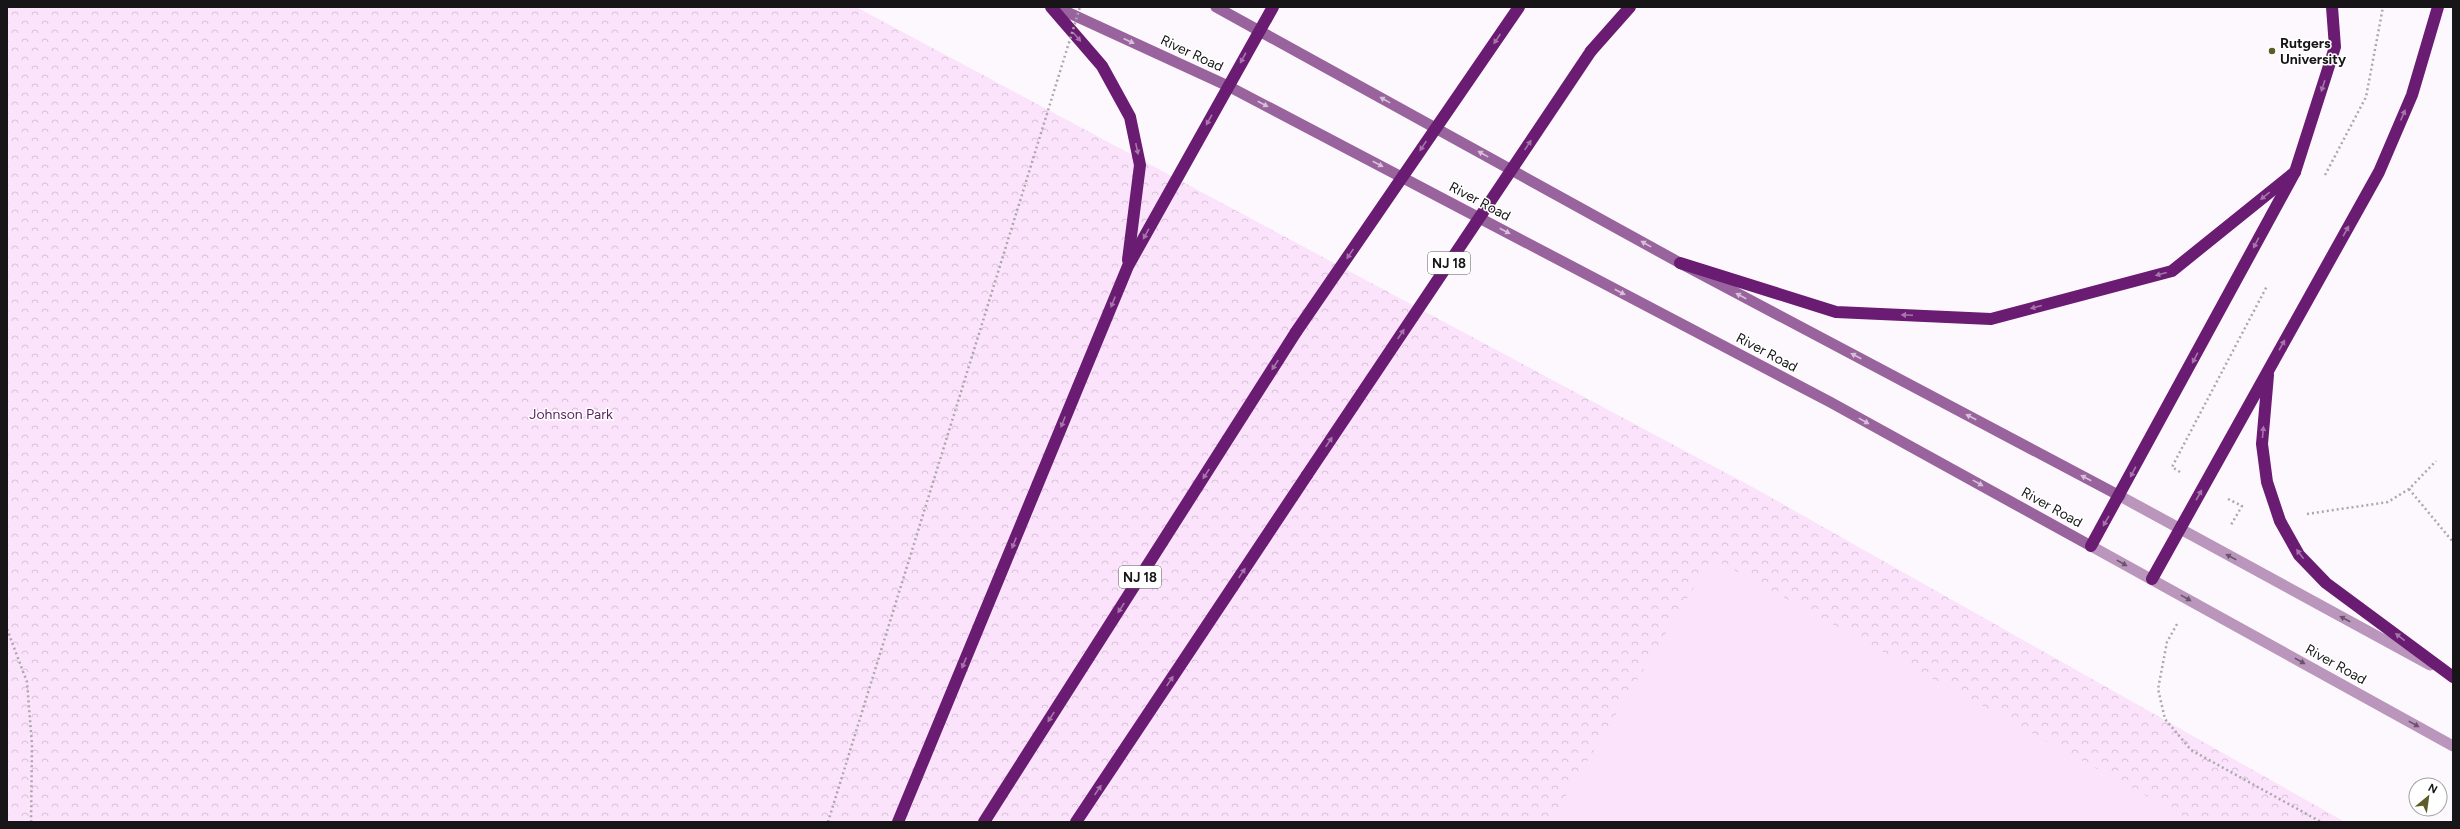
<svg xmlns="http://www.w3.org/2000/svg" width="2460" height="829" font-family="Figtree,sans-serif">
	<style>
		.forest { fill: url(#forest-crowns) }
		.garden { fill: #fae3fb }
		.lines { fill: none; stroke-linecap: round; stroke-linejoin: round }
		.path { stroke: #aba7ab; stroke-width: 2.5; stroke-dasharray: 2 3; stroke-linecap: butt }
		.tertiary { stroke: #ba95bc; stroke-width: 11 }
		.secondary { stroke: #99649d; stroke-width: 11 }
		.motorway { stroke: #6a1b72; stroke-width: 12 }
		.path-bridge { stroke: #aba7ab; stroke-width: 2.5; stroke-dasharray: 2 3; stroke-linecap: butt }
		.motorway-bridge { stroke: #6a1b72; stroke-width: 12 }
		.oneway { fill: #a676aa }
		.oneway2 { fill: #d6c1d8 }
		.oneway3 { fill: #68556a }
		.poi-dot { fill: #5d5b28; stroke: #fff; stroke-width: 1.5 }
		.labels { text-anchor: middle; stroke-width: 3; stroke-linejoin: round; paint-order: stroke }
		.shield { fill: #fff; stroke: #5d5b5d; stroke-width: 1 }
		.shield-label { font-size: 13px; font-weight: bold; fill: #171517 }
		.poi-label { font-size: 14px; font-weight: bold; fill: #171517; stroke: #fff; text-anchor: start }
		.street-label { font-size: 14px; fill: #171517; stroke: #fff }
		.park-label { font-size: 14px; fill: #5e2264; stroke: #fff }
	</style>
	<defs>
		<pattern id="forest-crowns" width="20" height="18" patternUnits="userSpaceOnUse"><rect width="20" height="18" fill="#fae3fb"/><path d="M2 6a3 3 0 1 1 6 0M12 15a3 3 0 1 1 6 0" fill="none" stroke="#d6c2d6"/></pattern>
	</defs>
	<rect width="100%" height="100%" fill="#fdf8fd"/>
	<!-- forest -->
	<polygon class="forest" points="7,7 856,7 1756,489 2345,822 7,822"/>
	<!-- garden -->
	<polygon class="garden" points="1712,558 2194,822 1550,822"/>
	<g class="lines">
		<!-- path -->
		<g class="path">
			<polyline points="2325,175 2366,97 2383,7"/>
			<polyline points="2180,472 2172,467 2267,286"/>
			<polyline points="2409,489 2453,542"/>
			<polyline points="2228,499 2242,506 2231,525"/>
			<polyline points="2307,514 2388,502 2409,489 2436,461"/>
			<polyline points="2177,624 2167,642 2158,689 2165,719 2191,750 2321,822"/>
			<polyline points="7,629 27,682 32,745 31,822"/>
		</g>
		<!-- tertiary -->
		<g class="tertiary">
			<polyline points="2120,496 2430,665"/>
			<polyline points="2091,546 2453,746"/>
		</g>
		<!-- secondary -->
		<g class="secondary">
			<polyline points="1056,7 1228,86 1830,402 2091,546"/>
			<polyline points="1216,7 1680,263 2120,496"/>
		</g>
		<!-- motorway -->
		<g class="motorway">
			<polyline points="1051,7 1102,66 1130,117 1140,165 1128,260"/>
			<polyline points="1591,51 1630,7"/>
			<polyline points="1680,263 1836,312 1991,319 2172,271 2295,172"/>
			<polyline points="2268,375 2262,444 2267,482 2280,521 2299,555 2326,583 2453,677"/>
			<polyline points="2091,546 2295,172 2335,47 2332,7"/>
			<polyline points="2152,579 2379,172 2412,95 2438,7"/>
			<polyline points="898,822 1128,266 1273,7"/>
			<polyline points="984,822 1296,332"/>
			<polyline points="1076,822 1307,475"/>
		</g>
		<!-- path-bridge -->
		<polyline class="path-bridge" points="828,822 1080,7"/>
		<!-- motorway-bridge -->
		<g class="motorway-bridge">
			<polyline points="1296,332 1519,7"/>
			<polyline points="1307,475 1591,51"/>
		</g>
	</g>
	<!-- one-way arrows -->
	<defs><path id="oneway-solid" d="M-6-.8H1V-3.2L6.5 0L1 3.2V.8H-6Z"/></defs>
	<g class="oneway">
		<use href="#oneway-solid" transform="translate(1077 37) rotate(49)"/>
		<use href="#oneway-solid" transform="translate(1497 39) rotate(124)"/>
		<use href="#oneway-solid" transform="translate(1243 58) rotate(119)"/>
		<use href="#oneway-solid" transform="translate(2323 86) rotate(108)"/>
		<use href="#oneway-solid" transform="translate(2403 115) rotate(-67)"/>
		<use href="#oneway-solid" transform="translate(1209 120) rotate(119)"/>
		<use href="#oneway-solid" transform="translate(1528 145) rotate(-56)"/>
		<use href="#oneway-solid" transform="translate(1423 146) rotate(124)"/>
		<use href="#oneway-solid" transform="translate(1137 149) rotate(78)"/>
		<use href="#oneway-solid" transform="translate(2265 196) rotate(141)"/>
		<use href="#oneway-solid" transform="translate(2346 231) rotate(-61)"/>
		<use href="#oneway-solid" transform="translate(1146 234) rotate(119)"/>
		<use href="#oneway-solid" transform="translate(2256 243) rotate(118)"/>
		<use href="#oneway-solid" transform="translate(1350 254) rotate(124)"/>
		<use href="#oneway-solid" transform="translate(2161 274) rotate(165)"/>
		<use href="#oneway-solid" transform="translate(1113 302) rotate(112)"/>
		<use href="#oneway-solid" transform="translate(2036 307) rotate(165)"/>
		<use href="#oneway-solid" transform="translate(1907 315) rotate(-177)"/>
		<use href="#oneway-solid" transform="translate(1401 334) rotate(-56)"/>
		<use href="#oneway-solid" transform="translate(2282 345) rotate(-61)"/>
		<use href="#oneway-solid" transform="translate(2195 358) rotate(118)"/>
		<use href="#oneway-solid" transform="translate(1275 365) rotate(123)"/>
		<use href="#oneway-solid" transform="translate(1063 422) rotate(112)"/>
		<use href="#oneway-solid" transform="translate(2263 432) rotate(-85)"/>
		<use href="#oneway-solid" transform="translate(1329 442) rotate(-56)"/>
		<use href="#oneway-solid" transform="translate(2133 472) rotate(118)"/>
		<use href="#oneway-solid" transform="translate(1206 474) rotate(123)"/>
		<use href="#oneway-solid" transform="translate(2199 495) rotate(-61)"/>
		<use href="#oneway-solid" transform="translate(2106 521) rotate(120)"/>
		<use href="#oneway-solid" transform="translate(1014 543) rotate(112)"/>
		<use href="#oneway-solid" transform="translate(2300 554) rotate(-127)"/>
		<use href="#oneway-solid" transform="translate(1242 573) rotate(-56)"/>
		<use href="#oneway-solid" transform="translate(1121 608) rotate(123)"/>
		<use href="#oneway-solid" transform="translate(2400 637) rotate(-143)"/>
		<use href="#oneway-solid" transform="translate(964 663) rotate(113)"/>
		<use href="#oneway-solid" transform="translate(1170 681) rotate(-56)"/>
		<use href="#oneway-solid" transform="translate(1051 717) rotate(123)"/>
		<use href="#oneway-solid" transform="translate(1098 790) rotate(-56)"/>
	</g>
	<g class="oneway2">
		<use href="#oneway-solid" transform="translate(1129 41) rotate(25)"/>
		<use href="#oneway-solid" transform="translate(1385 100) rotate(-151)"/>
		<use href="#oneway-solid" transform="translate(1263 104) rotate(28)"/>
		<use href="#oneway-solid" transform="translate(1483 154) rotate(-151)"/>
		<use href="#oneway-solid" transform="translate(1378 164) rotate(28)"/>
		<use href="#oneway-solid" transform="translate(1505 231) rotate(28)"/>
		<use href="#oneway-solid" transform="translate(1646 244) rotate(-151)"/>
		<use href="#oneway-solid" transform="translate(1620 292) rotate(28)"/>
		<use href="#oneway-solid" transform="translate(1741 296) rotate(-152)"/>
		<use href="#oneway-solid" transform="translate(1856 356) rotate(-152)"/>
		<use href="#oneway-solid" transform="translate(1971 417) rotate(-152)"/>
		<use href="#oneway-solid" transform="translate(1864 421) rotate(29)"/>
		<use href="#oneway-solid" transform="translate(2086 478) rotate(-152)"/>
		<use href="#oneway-solid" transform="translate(1978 483) rotate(29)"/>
	</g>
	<g class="oneway3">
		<use href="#oneway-solid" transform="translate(2231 557) rotate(-152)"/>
		<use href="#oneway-solid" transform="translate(2122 563) rotate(29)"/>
		<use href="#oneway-solid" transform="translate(2186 598) rotate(29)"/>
		<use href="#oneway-solid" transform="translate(2345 619) rotate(-152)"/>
		<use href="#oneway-solid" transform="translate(2300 661) rotate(29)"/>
		<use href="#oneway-solid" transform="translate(2414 724) rotate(29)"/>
	</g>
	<!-- markers -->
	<circle class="poi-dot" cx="2272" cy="51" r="4"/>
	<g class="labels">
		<!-- shield labels -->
		<g class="shield">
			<rect x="1428" y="252" width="42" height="22" rx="3"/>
			<rect x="1119" y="566" width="42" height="22" rx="3"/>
		</g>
		<g class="shield-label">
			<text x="1449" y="268">NJ 18</text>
			<text x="1140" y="582">NJ 18</text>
		</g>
		<!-- poi labels -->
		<g class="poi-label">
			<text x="2280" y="48">Rutgers<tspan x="2280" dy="16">University</tspan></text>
		</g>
		<!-- street labels -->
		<g class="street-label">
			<text transform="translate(1192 53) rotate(25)" y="5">River Road</text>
			<text transform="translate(1480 201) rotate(28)" y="5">River Road</text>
			<text transform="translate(1767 352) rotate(28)" y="5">River Road</text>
			<text transform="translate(2052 507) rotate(29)" y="5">River Road</text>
			<text transform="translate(2336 664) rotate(29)" y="5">River Road</text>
		</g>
		<!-- park labels -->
		<g class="park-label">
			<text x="571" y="419">Johnson Park</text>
		</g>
	</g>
	<!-- border -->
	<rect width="2460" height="829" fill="none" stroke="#171517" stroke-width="16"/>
	<!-- north arrow -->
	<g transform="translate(2428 797) rotate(29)"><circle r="19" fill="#ffffff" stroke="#a2a1a2"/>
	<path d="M0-3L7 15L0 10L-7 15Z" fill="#5d5b28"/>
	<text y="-6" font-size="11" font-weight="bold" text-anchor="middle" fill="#171517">N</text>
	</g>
</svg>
